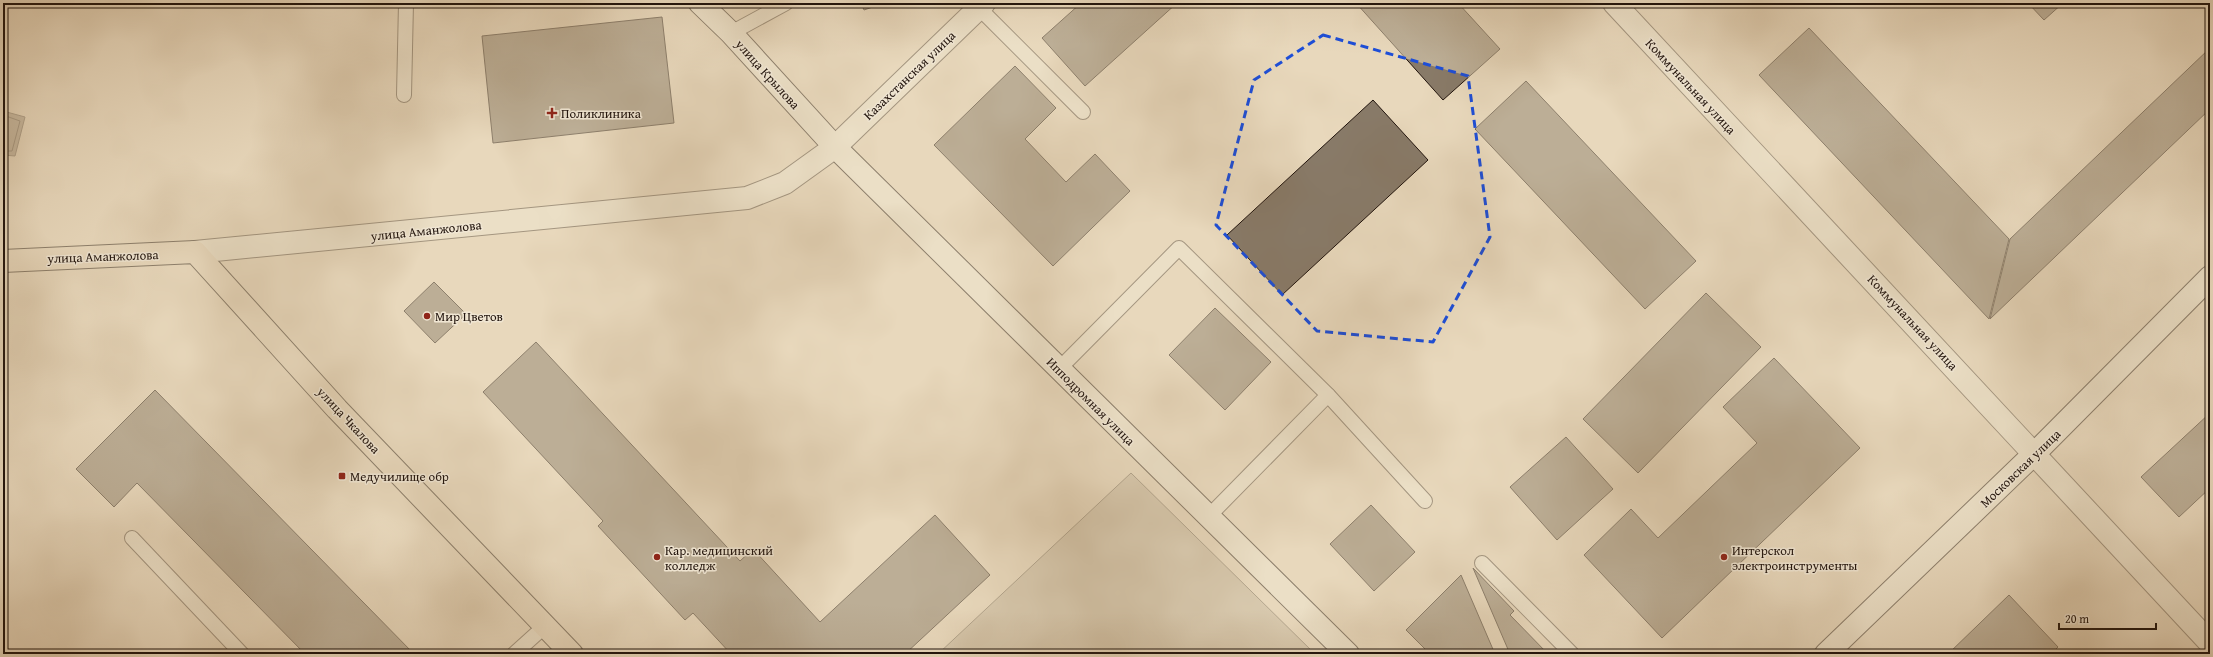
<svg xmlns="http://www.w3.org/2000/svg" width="2213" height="657" font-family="'Gentium Book Plus',serif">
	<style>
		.green { fill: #c6b79e; stroke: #746656 }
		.water { fill: #a49580; stroke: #706152 }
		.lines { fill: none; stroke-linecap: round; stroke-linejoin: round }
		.shore { stroke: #625446; stroke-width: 1 }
		.building { fill: #887a68; stroke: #21140d }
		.lane-casing { stroke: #534539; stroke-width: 16 }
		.street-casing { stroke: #534539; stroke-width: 24 }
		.secondary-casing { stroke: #21140d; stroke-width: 24 }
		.primary-casing { stroke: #21140d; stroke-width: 24 }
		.lane { stroke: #f0e6d3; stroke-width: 14 }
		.street { stroke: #f0e6d3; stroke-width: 22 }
		.secondary { stroke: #f0e6d3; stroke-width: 22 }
		.primary { stroke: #e8d8bc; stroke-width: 22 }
		.marked { fill: none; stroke: #1d4ed8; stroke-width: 3; stroke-dasharray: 8 5; stroke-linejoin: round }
		.poi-dot { fill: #8f2418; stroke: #f0e6d3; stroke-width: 1.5 }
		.labels { text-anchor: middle; stroke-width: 3; stroke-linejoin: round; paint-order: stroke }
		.street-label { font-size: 13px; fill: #21140d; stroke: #f0e6d3 }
		.poi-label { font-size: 13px; fill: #21140d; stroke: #f0e6d3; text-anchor: start }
	</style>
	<rect width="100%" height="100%" fill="#e8d8bc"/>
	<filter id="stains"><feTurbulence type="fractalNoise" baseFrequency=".005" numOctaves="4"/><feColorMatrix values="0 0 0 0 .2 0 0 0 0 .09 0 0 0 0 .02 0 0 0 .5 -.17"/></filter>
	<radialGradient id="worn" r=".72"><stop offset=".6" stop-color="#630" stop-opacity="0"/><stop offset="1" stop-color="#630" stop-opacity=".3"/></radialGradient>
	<!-- green -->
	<polygon class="green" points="1131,473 1315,654 938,654"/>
	<!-- water -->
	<polygon class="water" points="3,111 25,117 15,156 3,155"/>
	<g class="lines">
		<!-- shore -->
		<polyline class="shore" points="3,115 20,121 12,151 3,151"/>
	</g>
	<!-- building -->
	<g class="building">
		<polygon points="861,3 884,3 864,10"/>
		<polygon points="1081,3 1177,3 1085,86 1042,38"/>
		<polygon points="1356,3 1458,3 1500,49 1443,100"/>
		<polygon points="2028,3 2063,3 2044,20"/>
		<polygon points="662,17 674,123 493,143 482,36"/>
		<polygon points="1809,28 2009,239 1989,319 1759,75"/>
		<polygon points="2210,48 2210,109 1990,319 2010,239"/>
		<polygon points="1015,66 1056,108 1025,139 1066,182 1095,154 1130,191 1053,266 934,145"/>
		<polygon points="1526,81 1696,261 1645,309 1475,129"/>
		<polygon points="1373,100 1428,160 1282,295 1227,235"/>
		<polygon points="434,282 466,314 435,343 404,311"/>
		<polygon points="1706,293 1761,347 1638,473 1583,419"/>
		<polygon points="1215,308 1271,362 1225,410 1169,355"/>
		<polygon points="536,342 740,561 753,549 820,622 935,515 990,575 905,654 731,654 693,613 685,620 598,526 603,521 483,392"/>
		<polygon points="1774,358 1860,448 1662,638 1584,555 1631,509 1658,538 1757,443 1723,407"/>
		<polygon points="155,390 414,654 305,654 137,483 114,507 76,469"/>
		<polygon points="2210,413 2210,488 2179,517 2141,477"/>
		<polygon points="1566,437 1613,489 1557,540 1510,487"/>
		<polygon points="1371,505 1415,552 1374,591 1330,544"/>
		<polygon points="1473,568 1514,611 1510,615 1548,654 1510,654"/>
		<polygon points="1461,575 1495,654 1430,654 1406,630"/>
		<polygon points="2009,595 2058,647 2053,652 2055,654 1948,654"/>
	</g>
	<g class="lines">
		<!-- lane casing -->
		<g class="lane-casing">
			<g id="lane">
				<polyline points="979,8 1083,112"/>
				<polyline points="731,33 786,3"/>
				<polyline points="404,95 406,3"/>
				<polyline points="1059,369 1179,248 1328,395 1209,516"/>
				<polyline points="1328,395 1425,501"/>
				<polyline points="132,538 242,654"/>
				<polyline points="1482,563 1572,654"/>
				<polyline points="514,654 545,626"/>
			</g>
		</g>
		<!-- street casing -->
		<g class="street-casing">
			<g id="street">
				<polyline points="1614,3 2210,643"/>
				<polyline points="195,252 747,198 785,183 835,147 984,3"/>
			</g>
		</g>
		<!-- secondary casing -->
		<g class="secondary-casing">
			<g id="secondary">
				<polyline points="700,3 731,33 835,147 1348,654"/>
				<polyline points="1826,654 2035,453 2210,277"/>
			</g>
		</g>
		<!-- primary casing -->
		<g class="primary-casing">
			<polyline id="primary" points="3,261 195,252 337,409 572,654"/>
		</g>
		<!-- lane -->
		<use href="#lane" class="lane"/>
		<!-- street -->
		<use href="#street" class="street"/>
		<!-- secondary -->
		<use href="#secondary" class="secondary"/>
		<!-- primary -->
		<use href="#primary" class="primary"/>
	</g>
	<!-- marked area -->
	<path d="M0 0H2213V657H0ZM1323,35l145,41 22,161 -57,105 -116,-11 -101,-106 38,-145z" fill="#e8d8bc" fill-opacity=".55" fill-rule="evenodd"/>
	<path class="marked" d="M1323,35l145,41 22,161 -57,105 -116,-11 -101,-106 38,-145z"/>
	<!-- markers -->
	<g class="poi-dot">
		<path d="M550 107h4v4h4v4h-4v4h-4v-4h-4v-4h4z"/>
		<circle cx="427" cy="316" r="4"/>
		<rect x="338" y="472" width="8" height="8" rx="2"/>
		<circle cx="657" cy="557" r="4"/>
		<circle cx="1724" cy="557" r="4"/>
	</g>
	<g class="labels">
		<!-- street labels -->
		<g class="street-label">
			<text transform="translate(768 74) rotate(48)" y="5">улица Крылова</text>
			<text transform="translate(909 75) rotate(-44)" y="5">Казахстанская улица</text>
			<text transform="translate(1691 86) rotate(47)" y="5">Коммунальная улица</text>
			<text transform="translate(426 230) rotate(-6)" y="5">улица Аманжолова</text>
			<text transform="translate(103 256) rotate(-2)" y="5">улица Аманжолова</text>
			<text transform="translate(1913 322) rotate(47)" y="5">Коммунальная улица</text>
			<text transform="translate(1091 401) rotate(45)" y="5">Ипподромная улица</text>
			<text transform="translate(349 420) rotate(47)" y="5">улица Чкалова</text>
			<text transform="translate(2020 468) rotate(-44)" y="5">Московская улица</text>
		</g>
		<!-- poi labels -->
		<g class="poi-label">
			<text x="561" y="118">Поликлиника</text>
			<text x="435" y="321">Мир Цветов</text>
			<text x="350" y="481">Медучилище обр</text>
			<text x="665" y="555">Кар. медицинский<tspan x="665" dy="15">колледж</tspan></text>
			<text x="1732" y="555">Интерскол<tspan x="1732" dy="15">электроинструменты</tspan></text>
		</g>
	</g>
	<!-- margin -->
	<rect width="2213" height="657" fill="none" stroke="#e8d8bc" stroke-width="16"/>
	<rect x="4" y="4" width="2205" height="649" fill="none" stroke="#21140d" stroke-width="2"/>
	<rect x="8" y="8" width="2197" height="641" fill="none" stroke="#21140d"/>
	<!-- scale -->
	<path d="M2059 623v6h97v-6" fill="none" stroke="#21140d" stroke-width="2"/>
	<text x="2065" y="623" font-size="12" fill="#21140d" stroke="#f0e6d3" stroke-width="3" paint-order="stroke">20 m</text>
	<rect width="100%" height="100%" filter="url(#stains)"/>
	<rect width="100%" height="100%" fill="url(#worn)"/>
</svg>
